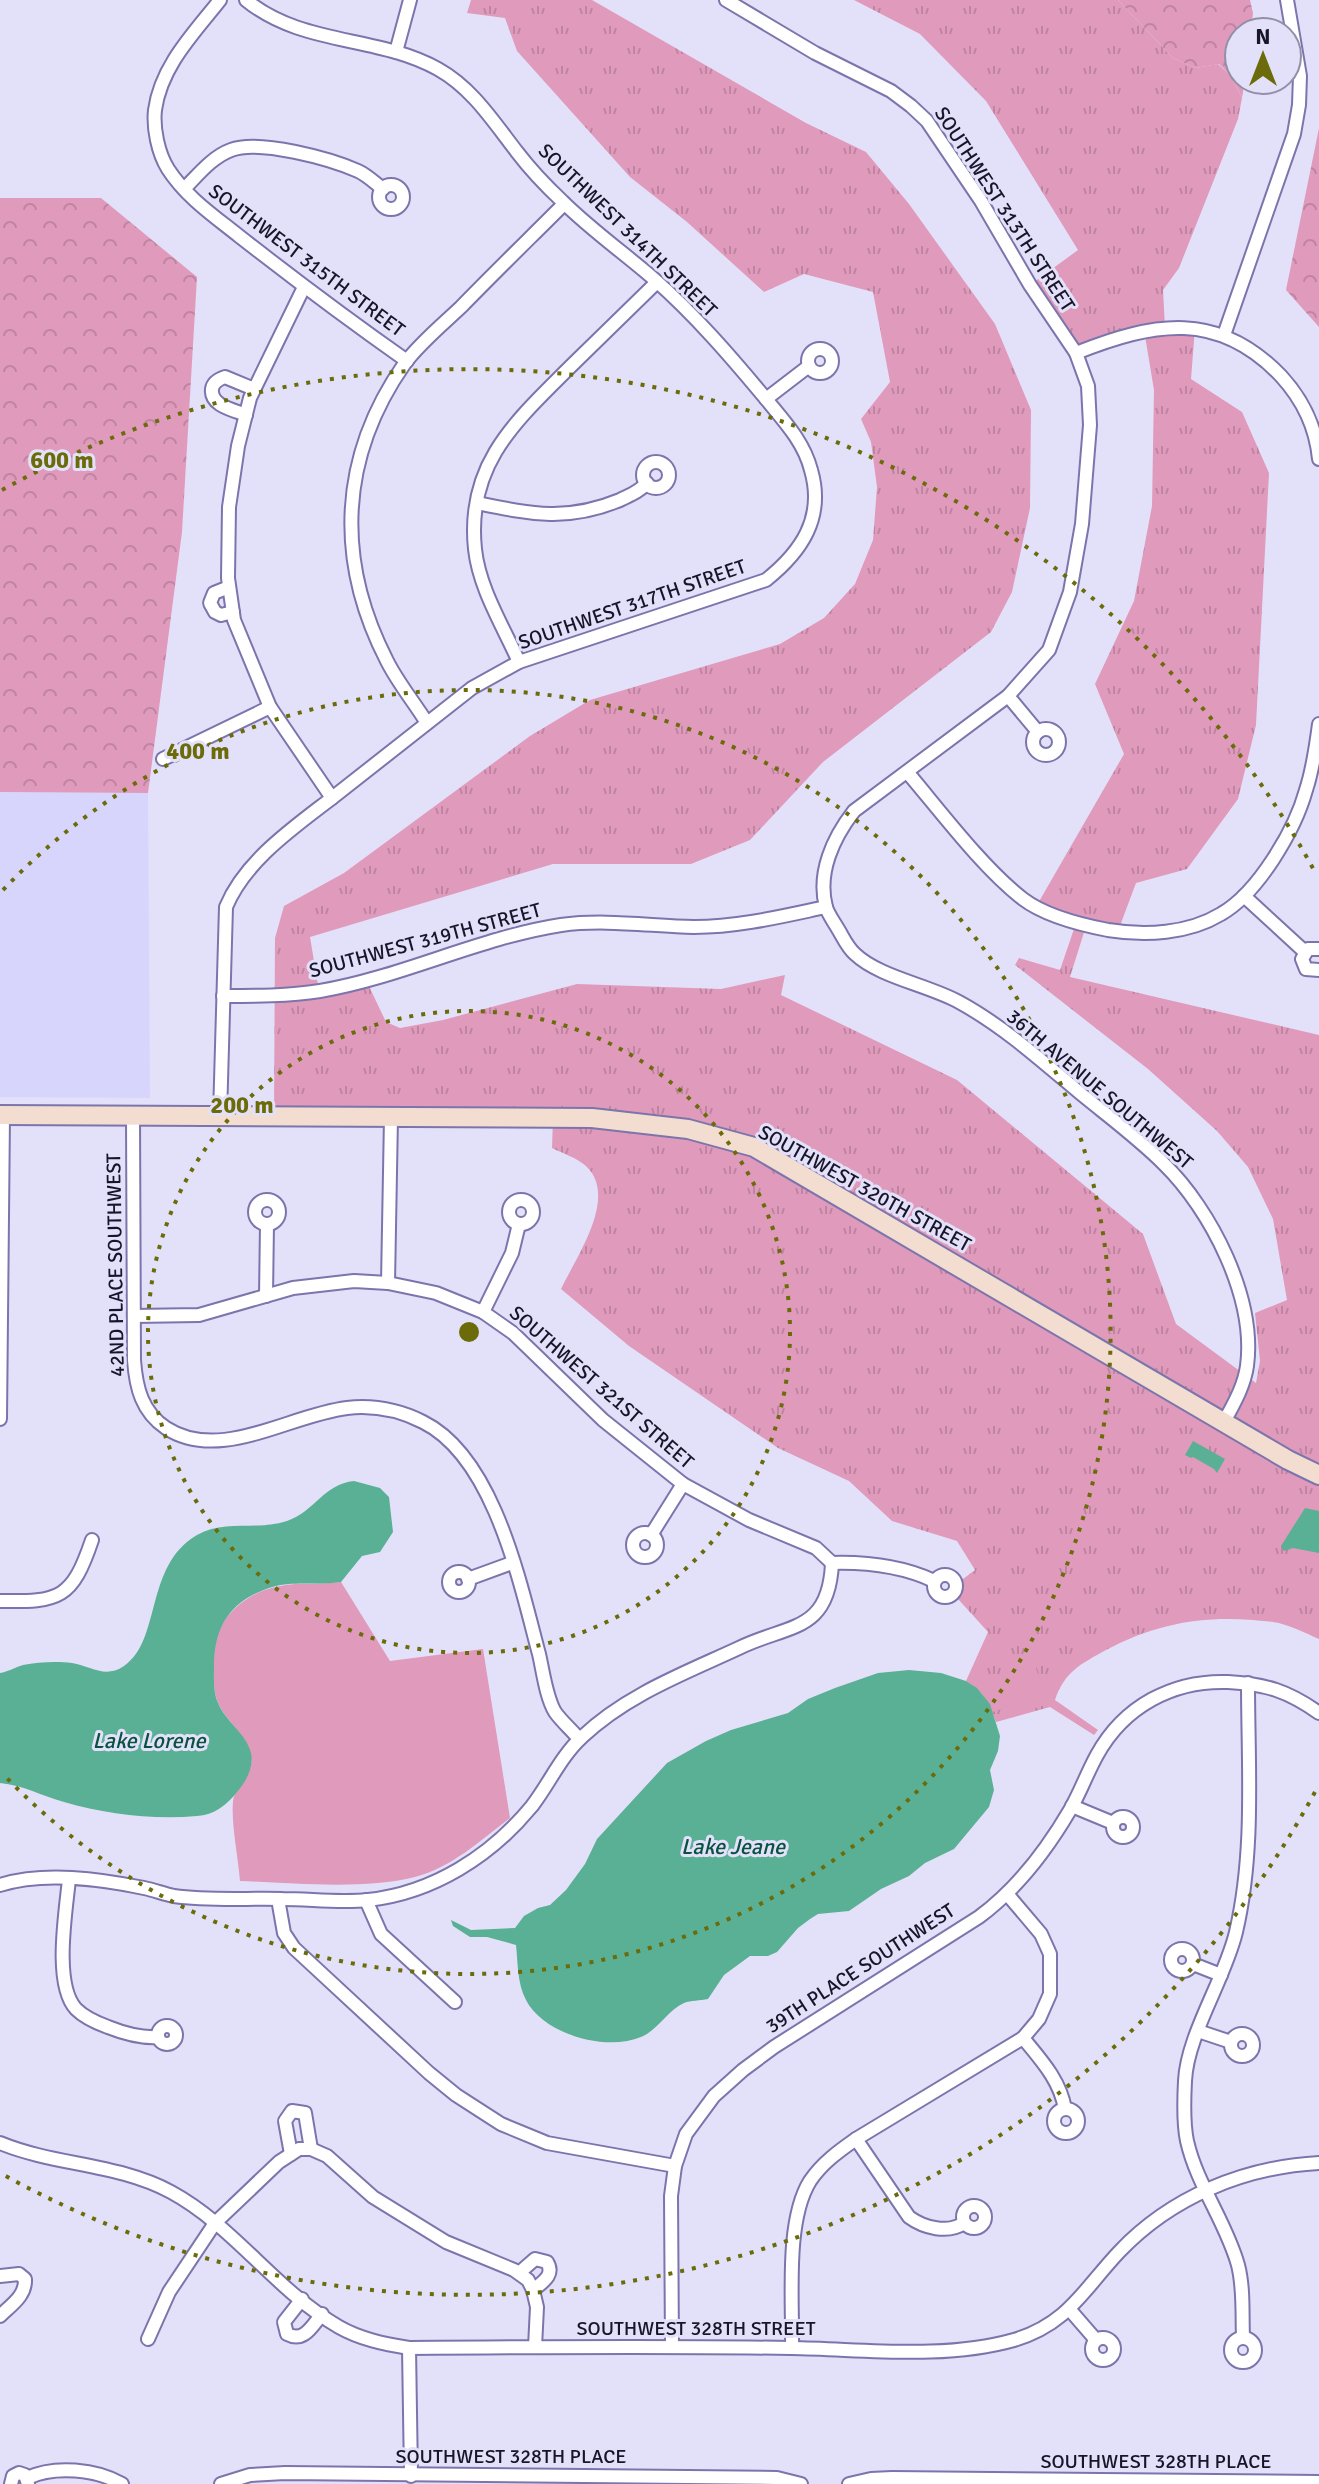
<svg xmlns="http://www.w3.org/2000/svg" width="1319" height="2484" font-family="Signika,sans-serif">
	<style>
		.built { fill: #d8d5fd }
		.grass { fill: url(#grass-tufts) }
		.forest { fill: url(#forest-crowns) }
		.park { fill: #e09abb }
		.water { fill: #5ab094 }
		.lines { fill: none; stroke-linecap: round; stroke-linejoin: round }
		.street-casing { stroke: #7c75ac; stroke-width: 16 }
		.secondary-casing { stroke: #7c75ac; stroke-width: 22 }
		.street { stroke: #fff; stroke-width: 12 }
		.secondary { stroke: #f3ddd1; stroke-width: 18 }
		.ring { fill: none; stroke: #6b6b0a; stroke-width: 4; stroke-dasharray: 4 8 }
		.labels { text-anchor: middle; stroke-width: 6; stroke-linejoin: round; paint-order: stroke }
		.street-label { font-size: 20px; fill: #18152a; stroke: #e3e1f9 }
		.water-label { font-size: 22px; font-style: italic; fill: #08523f; stroke: #e3e1f9 }
		.centre { fill: #6b6b0a; stroke: #e3e1f9; stroke-width: 4 }
		.ring-label { font-size: 24px; text-anchor: middle; font-weight: bold; fill: #6b6b0a; stroke: #e3e1f9; stroke-width: 6; stroke-linejoin: round; paint-order: stroke }
	</style>
	<defs>
		<pattern id="grass-tufts" width="24" height="20" patternUnits="userSpaceOnUse" patternTransform="scale(2)"><rect width="24" height="20" fill="#e09abb"/><path d="M3 7l-1-3M5 7V3M7 7l1-3M15 17l-1-3M17 17v-4M19 17l1-3" fill="none" stroke="#bf84a1"/></pattern>
		<pattern id="forest-crowns" width="20" height="18" patternUnits="userSpaceOnUse" patternTransform="scale(2)"><rect width="20" height="18" fill="#e09abb"/><path d="M2 6a3 3 0 1 1 6 0M12 15a3 3 0 1 1 6 0" fill="none" stroke="#bf84a1"/></pattern>
	</defs>
	<rect width="100%" height="100%" fill="#e3e1f9"/>
	<!-- built -->
	<polygon class="built" points="0,792 148,793 150,1098 0,1097"/>
	<!-- grass -->
	<path class="grass" d="M471,0h121l214,123 60,29 43,52 86,120 36,86 -1,98 -18,84 -21,40 -168,130 -73,78 -59,24h-138l-243,73 9,54 47,-11 20,42 14,6 43,-8 134,-36 144,5 64,-14 -4,20 176,85 186,154 33,90 80,59 4,-22 -5,-48 32,-13 -14,-81 -25,-52 -31,-36 -69,-62 -133,-104 4,-7 41,12 16,-47 -39,-18 87,-151 -29,-70 39,-83 18,-95 2,-116 -10,-60 -68,23 -46,-68 48,-35 -92,-149 -66,-67 -66,-34h264l55,58 23,10 22,-4 13,12 11,22 -4,21 -59,149 -16,22 2,38h30l-4,51 51,33 27,61 -13,252 -18,74 -51,70 -51,14 -18,48 -32,-5 -16,51 249,58v604c-14,-6 -31,-15 -46,-17 -61,-8 -113,-1 -167,28 -25,14 -41,21 -51,50l43,30 -4,5 -44,-28 -54,15c-6,-18 -13,-31 -30,-41l22,-49 -30,-33 5,-9v-11l12,-9 -18,-29 -65,-20 -43,-40 -71,-33 -149,-102 -68,-57c15,-32 58,-92 25,-123 -9,-8 -24,-13 -34,-18l1,-30 -279,-2 1,-178 9,-32 60,-33 186,-137 60,-36 190,-56 44,-26 31,-34 18,-44 4,-53 -6,-45 -10,-23 29,-37 -17,-90 -69,-18 -40,18 -77,-70 -57,-45 -113,-126 -12,-33 -38,-5z"/>
	<!-- forest -->
	<g class="forest">
		<polygon points="1118,0 1250,0 1253,13 1251,32 1239,32 1239,80 1245,80 1242,98 1231,76 1219,64 1196,68 1173,58"/>
		<polygon points="1319,128 1319,327 1286,290"/>
		<polygon points="0,198 101,198 197,277 182,532 148,793 0,792"/>
	</g>
	<!-- park -->
	<g class="park">
		<path d="M341,1582l49,79 93,-12 27,169c-29,22 -59,50 -95,59 -51,13 -123,6 -175,4 -2,-25 -9,-57 -7,-80 2,-16 21,-25 18,-44 -3,-21 -23,-34 -32,-52 -7,-14 -5,-34 -5,-49 0,-37 31,-64 66,-70 20,-4 41,-1 61,-4z"/>
		<polygon points="1036,1668 1045,1694 993,1712 984,1686"/>
	</g>
	<!-- water -->
	<g class="water">
		<polygon points="1193,1441 1225,1459 1217,1473 1214,1469 1193,1457 1191,1458 1185,1455"/>
		<path d="M354,1481l26,7 9,9 4,35 -13,20 -18,4 -21,26c-24,4 -49,-2 -72,6 -39,13 -55,39 -55,78 0,12 -1,25 4,37 8,19 28,30 33,50 3,15 -5,28 -14,39 -10,13 -23,23 -40,24 -44,4 -91,-2 -133,-14 -22,-6 -41,-17 -64,-19v-110c8,-1 15,-6 23,-8 15,-3 34,-4 49,-2 19,3 33,16 52,3 38,-26 20,-100 73,-131 29,-16 60,-4 90,-14 27,-9 37,-37 67,-40z"/>
		<polygon points="1305,1508 1319,1511 1319,1553 1293,1548 1284,1551 1281,1546"/>
		<path d="M909,1670l32,3 25,8 11,7 13,16 10,32 -2,15 -8,19 4,20 -5,17 -35,42 -29,14 -16,13 -28,13 -32,22 -31,3 -8,5 -12,9 -21,24 -9,4h-18l-26,19 -16,24c-8,2 -17,1 -24,4 -16,7 -27,28 -43,34 -35,15 -98,-3 -115,-37 -9,-17 -8,-37 -10,-55l-29,-8h-17l-17,-11 -2,-6 20,10 44,-2 9,-12 14,-8 12,-3 16,-15 19,-26 12,-25 70,-76 39,-22 25,-11 57,-17 20,-14 27,-11 43,-15z"/>
	</g>
	<g class="lines">
		<!-- street casing -->
		<g class="street-casing">
			<g id="street">
				<path d="M220,0c-26,33 -59,66 -65,110 -2,18 3,43 13,59 18,28 46,47 71,67 55,43 111,85 168,125"/>
				<path d="M246,0c56,46 131,35 192,69 34,19 55,52 79,83 13,17 29,34 45,49 28,28 62,52 92,78 41,36 78,79 112,120 18,22 38,43 45,71 14,48 -10,82 -45,110l-247,82 -47,26 -140,110"/>
				<path d="M726,0l89,53 76,38 20,15 16,15 54,80 49,84 46,68 12,33 2,39 -8,99 -12,68 -21,58 -41,46 -154,115c-21,27 -37,62 -28,96 2,7 8,15 12,22 5,8 9,18 17,25 24,23 73,31 104,48 44,24 83,59 121,91 28,23 58,45 84,71 47,46 92,134 83,202 -3,21 -14,39 -23,56"/>
				<polyline points="396,52 410,0"/>
				<circle cx="391" cy="197" r="12"/>
				<path d="M184,189c14,-14 28,-32 47,-39 28,-11 100,9 127,21 9,4 17,12 25,18"/>
				<polyline points="1224,335 1294,134 1299,105 1300,76 1287,0"/>
				<circle cx="820" cy="361" r="12"/>
				<path d="M1076,353c78,-31 142,-43 205,23 22,24 35,51 38,83"/>
				<polyline points="766,399 809,366"/>
				<path d="M246,415c-12,-5 -36,-9 -34,-26 1,-7 7,-10 13,-12l29,12"/>
				<circle cx="656" cy="475" r="13"/>
				<path d="M477,503c54,11 90,19 143,-3 10,-5 19,-8 27,-17"/>
				<polyline points="229,587 214,593 210,603 215,612 221,615 233,612"/>
				<path d="M519,662c-16,-36 -40,-74 -44,-113 -9,-85 41,-128 95,-182 29,-28 58,-57 87,-85"/>
				<polyline points="1008,696 1038,732"/>
				<path d="M427,723c-13,-21 -29,-40 -40,-62 -52,-101 -48,-204 18,-298 15,-20 38,-39 56,-56 34,-35 69,-69 103,-103"/>
				<circle cx="1046" cy="742" r="13"/>
				<polyline points="163,759 270,707"/>
				<path d="M908,773c33,39 75,95 115,126 21,16 59,26 85,31 37,6 80,4 113,-16 37,-21 74,-84 85,-124 7,-21 10,-43 13,-66"/>
				<polyline points="1244,896 1305,952"/>
				<polyline points="1319,949 1308,949 1302,959 1306,969 1319,970"/>
				<path d="M223,996c33,0 65,0 97,-5 82,-14 158,-53 241,-66 44,-6 89,1 133,2 45,0 89,-11 132,-20"/>
				<path d="M133,1116l1,244c2,28 8,52 32,68 54,35 123,-13 181,-20 26,-3 52,2 76,14 71,35 97,161 116,232 4,17 7,43 16,58 7,10 17,18 24,27"/>
				<path d="M220,1116l6,-209c19,-46 67,-79 106,-109l-62,-91 -36,-87 -6,-42 1,-71 9,-61 12,-48 54,-111"/>
				<circle cx="521" cy="1212" r="12"/>
				<circle cx="267" cy="1212" r="12"/>
				<polyline points="388,1283 391,1117"/>
				<polyline points="266,1296 267,1224"/>
				<polyline points="483,1312 512,1253 519,1224"/>
				<path d="M134,1316l65,-1 94,-27 61,-7 34,2 48,10 47,19 30,21 90,87 80,64 66,36 67,28 16,15c35,-1 70,3 102,18"/>
				<polyline points="0,1419 3,1115"/>
				<circle cx="645" cy="1545" r="12"/>
				<polyline points="651,1535 683,1484"/>
				<circle cx="459" cy="1582" r="10"/>
				<circle cx="945" cy="1586" r="11"/>
				<polyline points="468,1579 512,1563"/>
				<path d="M0,1601c60,1 72,-2 92,-61"/>
				<polyline points="1072,1806 1113,1823"/>
				<circle cx="1123" cy="1827" r="10"/>
				<path d="M69,1879c-3,32 -16,105 7,130 9,9 21,14 32,18 15,6 34,11 50,10"/>
				<path d="M0,1885c44,-14 100,-6 144,3 10,2 20,6 30,8 35,5 73,2 109,3 27,0 57,4 85,1 65,-7 123,-44 164,-94 17,-22 29,-50 50,-69 44,-42 103,-64 157,-89 49,-24 90,-15 93,-85"/>
				<polyline points="278,1899 284,1933 294,1948 429,2073 456,2095 501,2124 547,2143 675,2166"/>
				<polyline points="366,1900 381,1934 455,2002"/>
				<circle cx="1182" cy="1960" r="11"/>
				<polyline points="1193,1964 1221,1975"/>
				<circle cx="167" cy="2035" r="9"/>
				<polyline points="1198,2031 1231,2042"/>
				<circle cx="1242" cy="2045" r="11"/>
				<path d="M1023,2038c18,22 37,42 42,71"/>
				<circle cx="1066" cy="2121" r="12"/>
				<path d="M856,2139l53,78c15,11 39,17 55,6"/>
				<path d="M0,2143c56,23 117,20 171,49 63,34 105,99 168,135 21,12 45,17 70,21 127,-1 254,-2 382,0 73,1 152,12 223,-8 54,-16 70,-51 105,-88 52,-55 125,-85 200,-89"/>
				<polyline points="291,2154 285,2121 292,2111 305,2113 311,2149"/>
				<circle cx="974" cy="2217" r="11"/>
				<path d="M519,2273l16,-14 12,3c8,13 -4,20 -14,28"/>
				<path d="M0,2276l19,-2 6,5c1,17 -14,26 -25,37"/>
				<path d="M302,2299l-18,23 3,12c17,9 25,-8 35,-20"/>
				<polyline points="1070,2310 1096,2340"/>
				<path d="M1243,2337c-1,-24 1,-49 -5,-72 -12,-43 -41,-80 -51,-124 -4,-19 -3,-41 -2,-60 2,-46 40,-102 51,-149 19,-81 12,-167 12,-249"/>
				<circle cx="1103" cy="2349" r="11"/>
				<circle cx="1243" cy="2350" r="12"/>
				<polyline points="148,2339 169,2292 215,2223 279,2162 299,2149 311,2149 327,2156 373,2197 446,2242 514,2270 528,2280 533,2290 537,2307 535,2347"/>
				<path d="M672,2347l-1,-151 4,-30 11,-32 28,-38 29,-26 31,-23 205,-130c38,-28 67,-66 91,-107 10,-17 17,-37 27,-55 27,-49 76,-75 131,-73 38,2 60,9 91,31"/>
				<polyline points="409,2348 411,2476"/>
				<path d="M792,2348c1,-47 -7,-127 18,-167 12,-18 29,-30 46,-42l167,-101 16,-19 11,-25v-40l-9,-20 -33,-39"/>
				<path d="M27,2478c28,-13 69,-9 95,6"/>
				<polyline points="11,2484 13,2476 19,2473 25,2475 28,2484"/>
				<polyline points="221,2484 250,2475 285,2473 777,2478 801,2484"/>
				<polyline points="849,2484 871,2479 892,2478 1319,2482"/>
			</g>
		</g>
		<!-- secondary casing -->
		<g class="secondary-casing">
			<polyline id="secondary" points="0,1115 592,1118 688,1129 754,1147 1288,1460 1319,1475"/>
		</g>
		<!-- street -->
		<use href="#street" class="street"/>
		<!-- secondary -->
		<use href="#secondary" class="secondary"/>
	</g>
	<!-- distance rings -->
	<g class="ring">
		<circle cx="469" cy="1332" r="321"/>
		<path d="M3 890A642 642 0 1 1 3 1774"/>
		<path d="M1315 1792A963 963 0 0 1 2 2174M2 490A963 963 0 0 1 1315 872"/>
	</g>
	<g class="labels">
		<!-- street labels -->
		<g class="street-label">
			<text transform="translate(1005 209) rotate(57)" y="7">SOUTHWEST 313TH STREET</text>
			<text transform="translate(628 230) rotate(44)" y="7">SOUTHWEST 314TH STREET</text>
			<text transform="translate(307 260) rotate(37)" y="7">SOUTHWEST 315TH STREET</text>
			<text transform="translate(632 604) rotate(-19)" y="7">SOUTHWEST 317TH STREET</text>
			<text transform="translate(425 940) rotate(-15)" y="7">SOUTHWEST 319TH STREET</text>
			<text transform="translate(1100 1089) rotate(40)" y="7">36TH AVENUE SOUTHWEST</text>
			<text transform="translate(865 1188) rotate(29)" y="7">SOUTHWEST 320TH STREET</text>
			<text transform="translate(115 1265) rotate(-91)" y="7">42ND PLACE SOUTHWEST</text>
			<text transform="translate(602 1387) rotate(41)" y="7">SOUTHWEST 321ST STREET</text>
			<text transform="translate(860 1968) rotate(-33)" y="7">39TH PLACE SOUTHWEST</text>
			<text x="696" y="2335">SOUTHWEST 328TH STREET</text>
			<text x="511" y="2463">SOUTHWEST 328TH PLACE</text>
			<text x="1156" y="2468">SOUTHWEST 328TH PLACE</text>
		</g>
		<!-- water labels -->
		<g class="water-label">
			<text x="149" y="1748">Lake Lorene</text>
			<text x="733" y="1854">Lake Jeane</text>
		</g>
	</g>
	<circle cx="469" cy="1332" r="12" class="centre"/>
	<g class="ring-label">
		<text x="62" y="468">600 m</text>
		<text x="198" y="759">400 m</text>
		<text x="242" y="1113">200 m</text>
	</g>
	<!-- north arrow -->
	<g transform="translate(1263 56)"><circle r="38" fill="#e3e1f9" stroke="#928fa6" stroke-width="2"/>
	<path d="M0-6L14 30L0 20L-14 30Z" fill="#6b6b0a"/>
	<text y="-12" font-size="22" font-weight="bold" text-anchor="middle" fill="#18152a">N</text>
	</g>
</svg>
